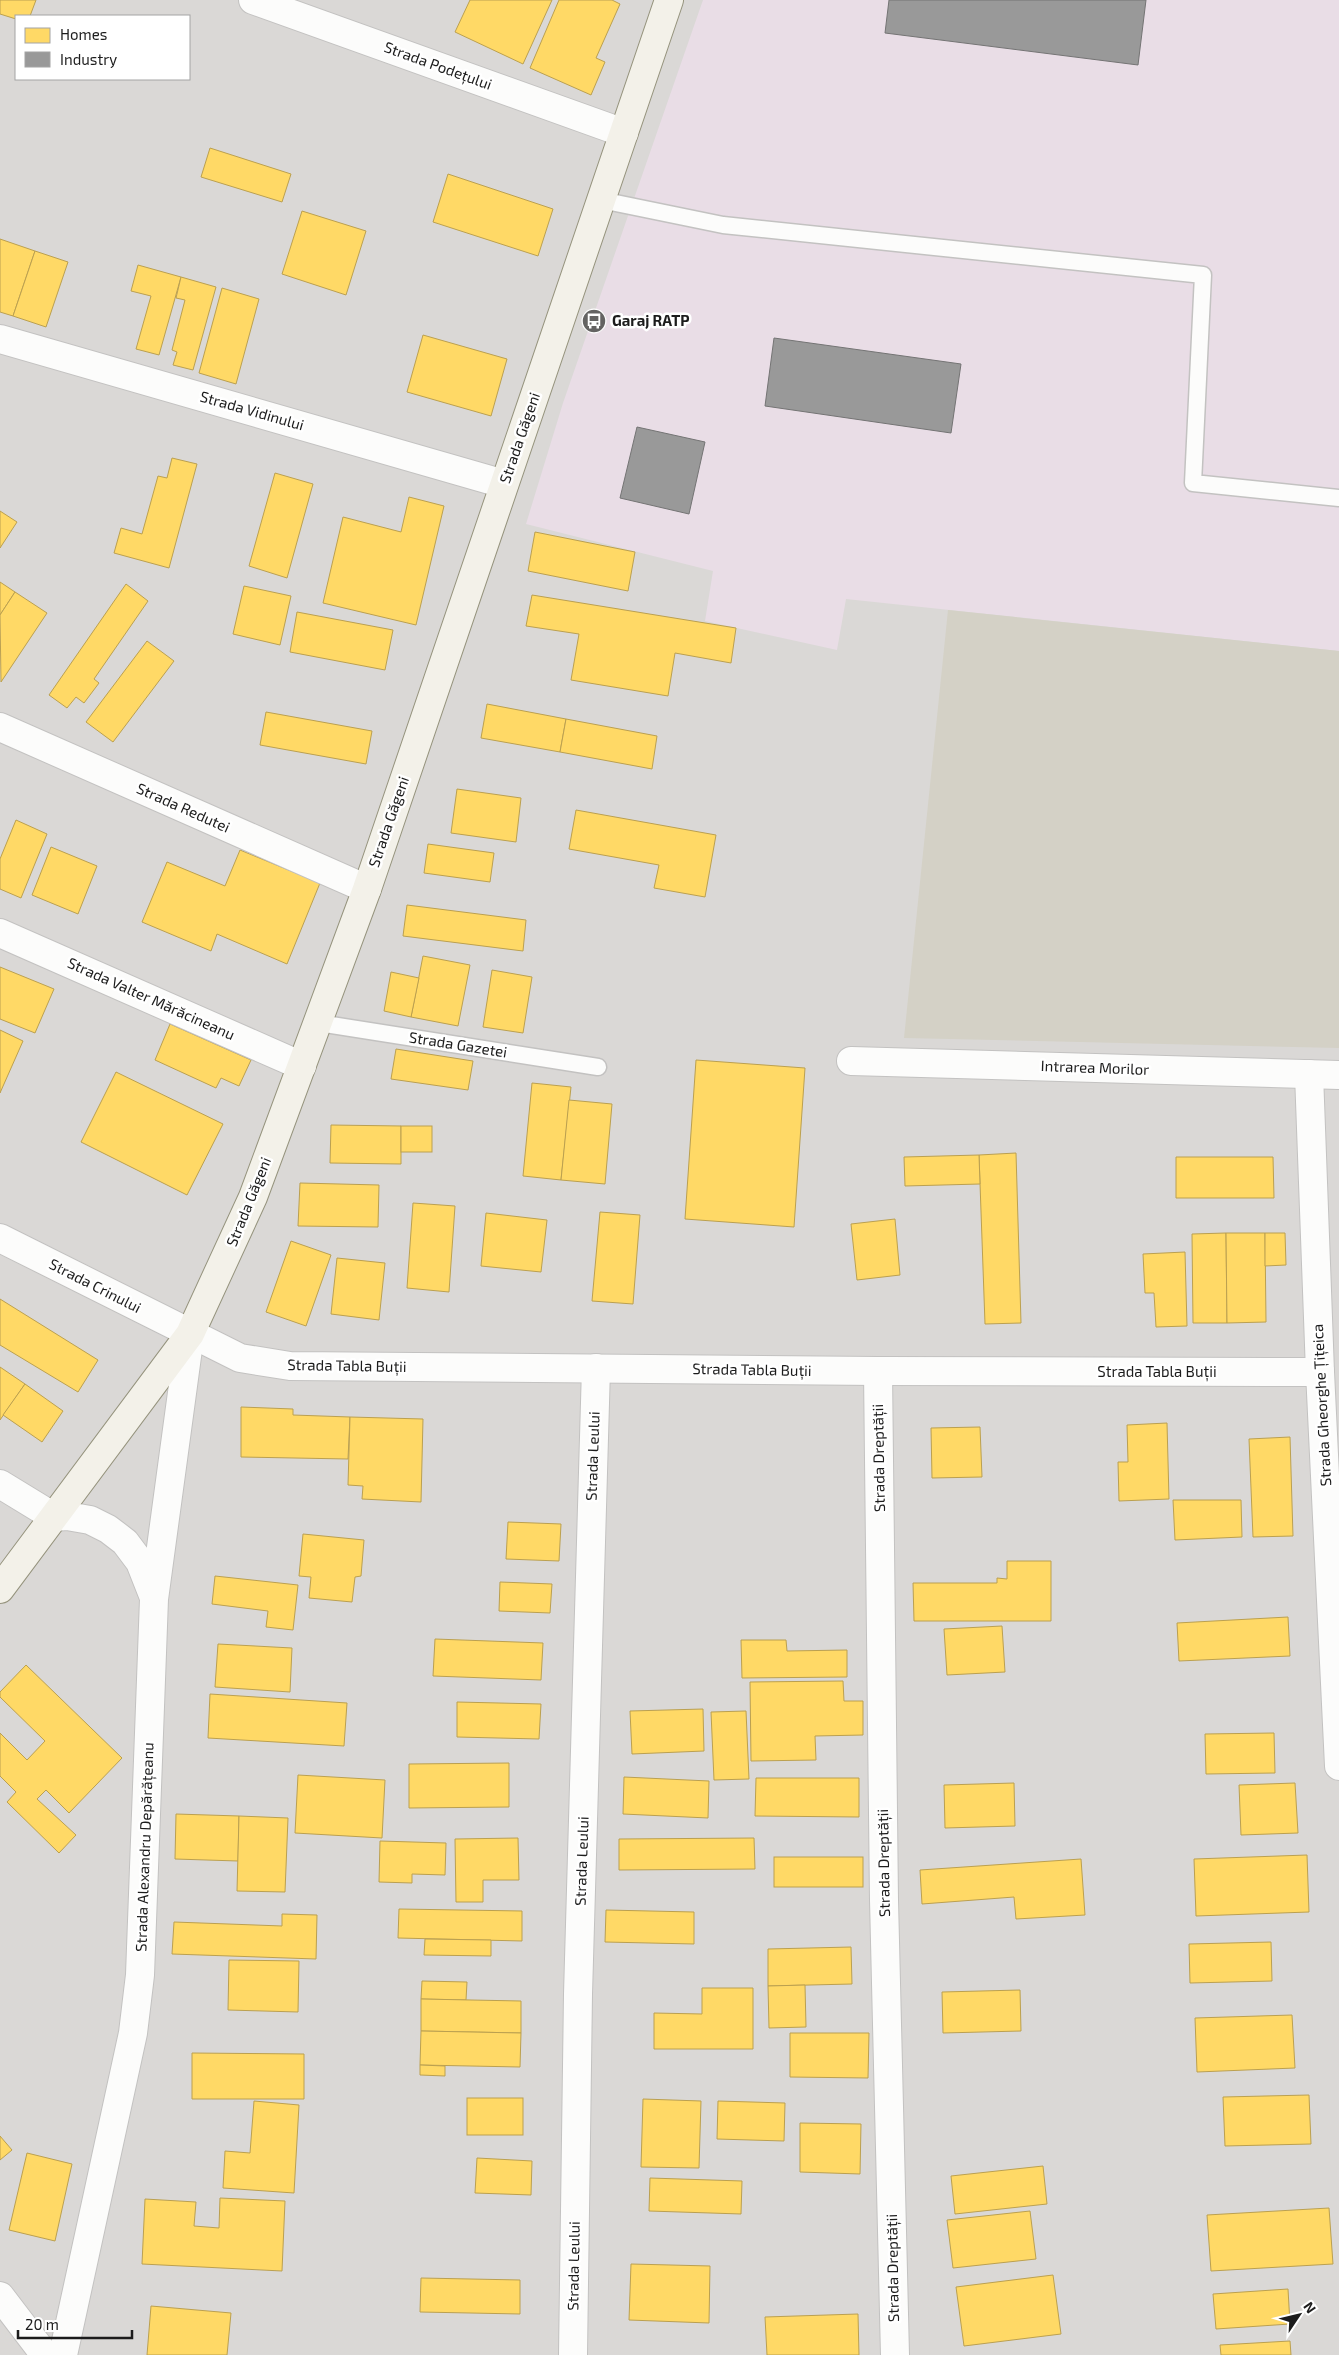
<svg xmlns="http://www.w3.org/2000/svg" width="1339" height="2355" font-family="'Exo 2',sans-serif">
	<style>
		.residential { fill: #dad8d6; fill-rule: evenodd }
		.industrial { fill: #e9dde6 }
		.construction { fill: #d4d1c6 }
		.homes { fill: #ffd966; stroke: #bba050 }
		.industry { fill: #999; stroke: #747474 }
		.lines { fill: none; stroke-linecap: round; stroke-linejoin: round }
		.lane-casing { stroke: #c3c2c1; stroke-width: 19 }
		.street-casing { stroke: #c3c2c1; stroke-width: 30 }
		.secondary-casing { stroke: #95937d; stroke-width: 30 }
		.lane { stroke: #fcfcfb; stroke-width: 16 }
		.street { stroke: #fcfcfb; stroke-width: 28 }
		.secondary { stroke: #f3f1e9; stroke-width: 28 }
		.labels { text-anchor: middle; stroke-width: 5; stroke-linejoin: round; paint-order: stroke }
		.street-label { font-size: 15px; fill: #1c1c1c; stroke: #fff }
		.poi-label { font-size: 15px; font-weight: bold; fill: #1c1c1c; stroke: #fff; text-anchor: start }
	</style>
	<rect width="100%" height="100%" fill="#ebe8e5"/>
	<!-- residential -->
	<path class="residential" d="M0,0h1339v2355h-1339zM16,16h173v63h-173z"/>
	<!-- industrial -->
	<polygon class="industrial" points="703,0 1339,0 1339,651 846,599 837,650 705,621 713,571 526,524 563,403"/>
	<!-- construction -->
	<polygon class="construction" points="948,610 1339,651 1339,1048 904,1038"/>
	<!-- homes -->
	<g class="homes">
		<polygon points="0,0 36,0 30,16 16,16 16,19 0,14"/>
		<polygon points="470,0 552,0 523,64 455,32"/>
		<polygon points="559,0 612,0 620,4 596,58 605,62 591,95 530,68"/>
		<polygon points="210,148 291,174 282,202 201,177"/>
		<polygon points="448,174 553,209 538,256 433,222"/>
		<polygon points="302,211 366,231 346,295 282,274"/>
		<polygon points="0,239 35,251 13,316 0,312"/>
		<polygon points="35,251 68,262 46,327 13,316"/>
		<polygon points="138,265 181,277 159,355 136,349 151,296 131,291"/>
		<polygon points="181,277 216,287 193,370 173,365 177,352 172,350 185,300 176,298"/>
		<polygon points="222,288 259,299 236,384 199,373"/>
		<polygon points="423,335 507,359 491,416 407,392"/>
		<polygon points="172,458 197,464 169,568 114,553 121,528 142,534 158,476 167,478"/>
		<polygon points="275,473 313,484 287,578 249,566"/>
		<polygon points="409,497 444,506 416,625 323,603 343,517 401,532"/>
		<polygon points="0,511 17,522 0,548"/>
		<polygon points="535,532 635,552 628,591 528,571"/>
		<polygon points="0,582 15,592 0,615"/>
		<polygon points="126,584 148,601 94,679 99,683 84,703 76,697 67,708 49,695"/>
		<polygon points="244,586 291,596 280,645 233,634"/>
		<polygon points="15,592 47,613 1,682 0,615"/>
		<polygon points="532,595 736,628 731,663 675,653 668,696 571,680 579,634 526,626"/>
		<polygon points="297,612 393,630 385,670 290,652"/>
		<polygon points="147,641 174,661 113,742 86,722"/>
		<polygon points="487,704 566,719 560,752 481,738"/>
		<polygon points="266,712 372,731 366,764 260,745"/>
		<polygon points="566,719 657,736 652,769 560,752"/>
		<polygon points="457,789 521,798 516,842 451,833"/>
		<polygon points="576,810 716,835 705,897 654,888 659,865 569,849"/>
		<polygon points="16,820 47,834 21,898 0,889 0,859"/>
		<polygon points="428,844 494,853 490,882 424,873"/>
		<polygon points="51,847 97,866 78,914 32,895"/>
		<polygon points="240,850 320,883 287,964 217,934 211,951 142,922 167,862 225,886"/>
		<polygon points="407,905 526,920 523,951 403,936"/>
		<polygon points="423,956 470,965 458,1026 411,1017"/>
		<polygon points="0,967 54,989 35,1033 0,1019"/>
		<polygon points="492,970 532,977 523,1033 483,1027"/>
		<polygon points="391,972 419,978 411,1017 384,1011"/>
		<polygon points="170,1024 251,1060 239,1086 221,1078 216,1088 155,1060"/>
		<polygon points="0,1030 23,1041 0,1093"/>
		<polygon points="396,1049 473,1061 468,1090 391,1079"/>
		<polygon points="696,1060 805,1068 794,1227 685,1219"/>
		<polygon points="116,1072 223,1124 187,1195 81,1142"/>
		<polygon points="532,1083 571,1087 561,1180 523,1176"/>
		<polygon points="569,1100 612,1104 605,1184 561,1180"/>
		<polygon points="331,1125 401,1126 401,1164 330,1163"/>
		<rect x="401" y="1126" width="31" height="26"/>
		<polygon points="1016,1153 1021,1323 985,1324 979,1155"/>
		<polygon points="979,1155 980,1184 905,1186 904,1157"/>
		<polygon points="1176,1157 1273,1157 1274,1198 1176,1198"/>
		<polygon points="300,1183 379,1185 378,1227 298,1226"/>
		<polygon points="413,1203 455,1206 449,1292 407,1288"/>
		<polygon points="600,1212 640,1215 633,1304 592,1301"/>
		<polygon points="486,1213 547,1220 541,1272 481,1266"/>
		<polygon points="895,1219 900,1275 857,1280 851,1224"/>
		<polygon points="1226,1233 1227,1323 1193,1323 1192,1234"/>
		<polygon points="1226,1233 1265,1233 1266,1322 1227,1323"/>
		<polygon points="1265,1233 1285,1233 1286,1265 1265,1266"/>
		<polygon points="291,1241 331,1255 306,1326 266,1312"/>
		<polygon points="1185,1252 1187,1326 1156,1327 1154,1293 1145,1293 1143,1254"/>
		<polygon points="337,1258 385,1263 379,1320 331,1314"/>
		<polygon points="0,1299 98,1360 78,1392 0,1345"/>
		<polygon points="0,1367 25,1384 0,1420"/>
		<polygon points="25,1384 63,1411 42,1442 3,1415"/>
		<polygon points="241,1407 293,1409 293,1415 350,1417 348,1459 241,1457"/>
		<polygon points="350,1417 423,1419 421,1502 362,1499 363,1486 348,1485"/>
		<polygon points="1167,1423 1169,1499 1119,1501 1118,1462 1128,1462 1127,1425"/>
		<polygon points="980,1427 982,1477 932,1478 931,1428"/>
		<polygon points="1290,1437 1293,1536 1253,1537 1249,1439"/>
		<polygon points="1173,1500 1241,1500 1242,1537 1175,1540"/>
		<polygon points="508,1522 561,1524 559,1561 506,1559"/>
		<polygon points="303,1534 364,1540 361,1576 355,1577 352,1602 309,1598 311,1577 299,1576"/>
		<polygon points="1007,1561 1051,1561 1051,1621 914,1621 913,1583 997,1583 997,1578 1007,1579"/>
		<polygon points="215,1576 298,1585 293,1630 266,1627 268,1611 212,1604"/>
		<polygon points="500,1582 552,1584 550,1613 499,1611"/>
		<polygon points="1288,1617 1290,1656 1179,1661 1177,1623"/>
		<polygon points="1002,1626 1005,1672 947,1675 944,1629"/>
		<polygon points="435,1639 543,1643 541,1680 433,1676"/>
		<polygon points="741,1640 786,1640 787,1651 847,1650 847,1677 742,1678"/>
		<polygon points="218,1644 292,1648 290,1692 215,1687"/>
		<polygon points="26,1665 122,1758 69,1813 46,1790 37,1799 76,1835 59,1853 7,1802 16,1792 0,1776 0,1733 27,1760 45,1741 0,1697 0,1692"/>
		<polygon points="843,1681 844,1701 863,1701 863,1735 815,1736 816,1760 751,1761 750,1682"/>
		<polygon points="210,1694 347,1703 344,1746 208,1738"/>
		<polygon points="457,1702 541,1704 539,1739 457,1737"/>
		<polygon points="703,1709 704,1751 632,1754 630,1711"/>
		<polygon points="746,1711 749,1779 714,1780 711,1712"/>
		<polygon points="1274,1733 1275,1773 1206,1774 1205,1734"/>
		<polygon points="509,1763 509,1807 409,1808 409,1764"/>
		<polygon points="298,1775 385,1780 382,1838 295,1833"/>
		<polygon points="624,1777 709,1781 708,1818 623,1814"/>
		<polygon points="756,1778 859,1778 859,1817 755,1816"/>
		<polygon points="1014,1783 1015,1826 945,1828 944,1785"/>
		<polygon points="1295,1783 1298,1833 1241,1835 1239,1785"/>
		<polygon points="176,1814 239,1816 238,1861 175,1859"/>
		<polygon points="239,1816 288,1818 285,1892 237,1891"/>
		<polygon points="518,1838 519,1880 483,1880 483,1902 456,1902 455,1839"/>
		<polygon points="754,1838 755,1869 619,1870 619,1839"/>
		<polygon points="380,1841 446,1843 445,1875 412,1874 412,1883 379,1882"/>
		<polygon points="1307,1855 1309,1912 1196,1916 1194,1859"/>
		<rect x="774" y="1857" width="89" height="30"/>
		<polygon points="1081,1859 1085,1915 1016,1919 1014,1897 922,1904 920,1870"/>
		<polygon points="399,1909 522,1911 522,1941 398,1938"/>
		<polygon points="606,1910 694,1912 694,1944 605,1942"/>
		<polygon points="282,1914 317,1915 316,1959 172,1954 174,1922 282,1926"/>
		<polygon points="425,1939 491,1940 491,1956 424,1955"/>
		<polygon points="1271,1942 1272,1981 1190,1983 1189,1944"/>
		<polygon points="851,1947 852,1984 768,1986 768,1949"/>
		<polygon points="229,1960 299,1961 298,2012 228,2010"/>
		<polygon points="422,1981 467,1982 466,2000 421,1999"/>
		<polygon points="805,1985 806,2027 769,2028 768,1986"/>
		<polygon points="702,1988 753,1988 753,2049 654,2049 654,2013 702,2014"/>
		<polygon points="1020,1990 1021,2031 943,2033 942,1992"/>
		<polygon points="421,1999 521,2001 521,2033 421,2031"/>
		<polygon points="1292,2015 1295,2068 1197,2072 1195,2018"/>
		<polygon points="421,2031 521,2033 520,2067 420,2065"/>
		<polygon points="790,2033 869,2033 868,2078 790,2077"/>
		<polygon points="192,2053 304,2054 304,2099 192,2099"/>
		<polygon points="420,2065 445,2066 445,2076 420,2075"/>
		<polygon points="1309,2095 1311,2144 1225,2146 1223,2097"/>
		<rect x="467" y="2098" width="56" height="37"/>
		<polygon points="643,2099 701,2101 699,2168 641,2167"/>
		<polygon points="254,2101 299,2105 294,2193 223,2188 225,2151 250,2153"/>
		<polygon points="718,2101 785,2103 784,2141 717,2139"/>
		<polygon points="800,2123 861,2124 860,2174 800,2172"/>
		<polygon points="0,2136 12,2150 0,2160"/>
		<polygon points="27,2153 72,2164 55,2241 9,2230"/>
		<polygon points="477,2158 532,2161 531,2195 475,2193"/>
		<polygon points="1043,2166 1047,2204 955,2214 951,2176"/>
		<polygon points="650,2178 742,2181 741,2214 649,2211"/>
		<polygon points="220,2198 285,2201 282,2271 142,2264 145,2199 196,2202 194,2226 219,2228"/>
		<polygon points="1329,2208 1333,2264 1211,2271 1207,2215"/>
		<polygon points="1030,2211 1036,2259 953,2268 947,2220"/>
		<polygon points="631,2264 710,2266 709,2323 629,2320"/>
		<polygon points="1053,2275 1061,2334 964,2346 956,2287"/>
		<polygon points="421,2278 520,2280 520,2314 420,2312"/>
		<polygon points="1288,2289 1290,2324 1216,2329 1213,2294"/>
		<polygon points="151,2306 231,2313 227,2355 147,2355"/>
		<polygon points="858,2314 859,2355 767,2355 765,2317"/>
		<polygon points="1290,2341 1291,2355 1221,2355 1220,2345"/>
	</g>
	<!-- industry -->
	<g class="industry">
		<polygon points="889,0 1146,0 1138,65 885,33"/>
		<polygon points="774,338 961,364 951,433 765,406"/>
		<polygon points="637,427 705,442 689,514 620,498"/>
	</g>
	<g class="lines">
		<!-- lane casing -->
		<g class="lane-casing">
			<g id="lane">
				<polyline points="601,200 723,225 1203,275 1193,483 1339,498"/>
				<polyline points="319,1023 598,1067"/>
			</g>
		</g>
		<!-- street casing -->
		<g class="street-casing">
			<g id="street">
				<polyline points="253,0 624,133"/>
				<polyline points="0,339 504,484"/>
				<polyline points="0,727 367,889"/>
				<polyline points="0,933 302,1066"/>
				<polyline points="851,1061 1339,1075"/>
				<polyline points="1309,1074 1320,1372 1339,1766"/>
				<polyline points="0,1238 240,1358 290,1366 878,1371 1320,1372"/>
				<polyline points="878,1371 884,1900 895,2355"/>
				<polyline points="0,1484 54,1517 67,1516 90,1520 108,1529 125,1542 140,1562 153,1595"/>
				<polyline points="0,2296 45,2355"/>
				<polyline points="63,2355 133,2033 140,1975 154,1599 190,1334"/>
				<polyline points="573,2355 578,1994 596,1368"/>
			</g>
		</g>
		<!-- secondary casing -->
		<g class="secondary-casing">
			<polyline id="secondary" points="0,1589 190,1334 253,1197 367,889 669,0"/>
		</g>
		<!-- lane -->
		<use href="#lane" class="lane"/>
		<!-- street -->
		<use href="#street" class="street"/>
		<!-- secondary -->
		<use href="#secondary" class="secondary"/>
	</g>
	<!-- icons -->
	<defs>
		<g id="bus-disc" transform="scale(1.25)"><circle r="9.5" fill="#646362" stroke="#fff"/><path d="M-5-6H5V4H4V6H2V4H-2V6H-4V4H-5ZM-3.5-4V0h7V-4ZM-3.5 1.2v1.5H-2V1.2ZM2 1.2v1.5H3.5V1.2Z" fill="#fff"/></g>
	</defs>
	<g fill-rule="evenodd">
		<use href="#bus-disc" x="594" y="321"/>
	</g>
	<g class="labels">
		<!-- street labels -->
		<g class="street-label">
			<text transform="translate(438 66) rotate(20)" y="5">Strada Podețului</text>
			<text transform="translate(252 411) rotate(16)" y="5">Strada Vidinului</text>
			<text transform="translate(520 438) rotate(-71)" y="5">Strada Găgeni</text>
			<text transform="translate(183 808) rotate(24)" y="5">Strada Redutei</text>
			<text transform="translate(389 822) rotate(-71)" y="5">Strada Găgeni</text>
			<text transform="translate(151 999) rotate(24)" y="5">Strada Valter Mărăcineanu</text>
			<text transform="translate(458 1045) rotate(9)" y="5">Strada Gazetei</text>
			<text transform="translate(1095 1068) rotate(2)" y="5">Intrarea Morilor</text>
			<text transform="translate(249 1202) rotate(-68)" y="5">Strada Găgeni</text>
			<text transform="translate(95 1286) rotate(27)" y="5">Strada Crinului</text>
			<text transform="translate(347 1366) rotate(1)" y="5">Strada Tabla Buții</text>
			<text transform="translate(752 1370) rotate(1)" y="5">Strada Tabla Buții</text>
			<text x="1157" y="1377">Strada Tabla Buții</text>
			<text transform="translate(1322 1405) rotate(-93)" y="5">Strada Gheorghe Țițeica</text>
			<text transform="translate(593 1456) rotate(-88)" y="5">Strada Leului</text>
			<text transform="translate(879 1458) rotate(-91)" y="5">Strada Dreptății</text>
			<text transform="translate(145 1847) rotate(-88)" y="5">Strada Alexandru Depărățeanu</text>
			<text transform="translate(582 1861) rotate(-88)" y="5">Strada Leului</text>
			<text transform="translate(884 1863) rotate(-91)" y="5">Strada Dreptății</text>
			<text transform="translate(574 2266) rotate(-89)" y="5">Strada Leului</text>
			<text transform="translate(893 2268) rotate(-91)" y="5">Strada Dreptății</text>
		</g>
		<!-- poi labels -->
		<g class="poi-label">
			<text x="612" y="326">Garaj RATP</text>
		</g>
	</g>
	<!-- legend -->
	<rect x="15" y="15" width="175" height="65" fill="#ffffff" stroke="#a4a4a4"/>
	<rect x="25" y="28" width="25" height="15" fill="#ffd966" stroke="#a4a4a4"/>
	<text x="60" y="40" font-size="15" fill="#1c1c1c">Homes</text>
	<rect x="25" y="52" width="25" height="15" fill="#999999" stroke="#a4a4a4"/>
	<text x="60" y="65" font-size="15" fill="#1c1c1c">Industry</text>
	<!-- north arrow -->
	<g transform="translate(1299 2315) rotate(55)" stroke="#ffffff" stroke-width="4" paint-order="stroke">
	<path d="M0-4L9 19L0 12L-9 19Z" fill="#1c1c1c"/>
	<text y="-8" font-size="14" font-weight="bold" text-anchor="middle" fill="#1c1c1c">N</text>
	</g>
	<!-- scale -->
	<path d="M18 2330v8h114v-8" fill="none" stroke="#1c1c1c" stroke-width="2.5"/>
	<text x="25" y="2330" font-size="15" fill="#1c1c1c" stroke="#ffffff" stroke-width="4" paint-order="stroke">20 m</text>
</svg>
